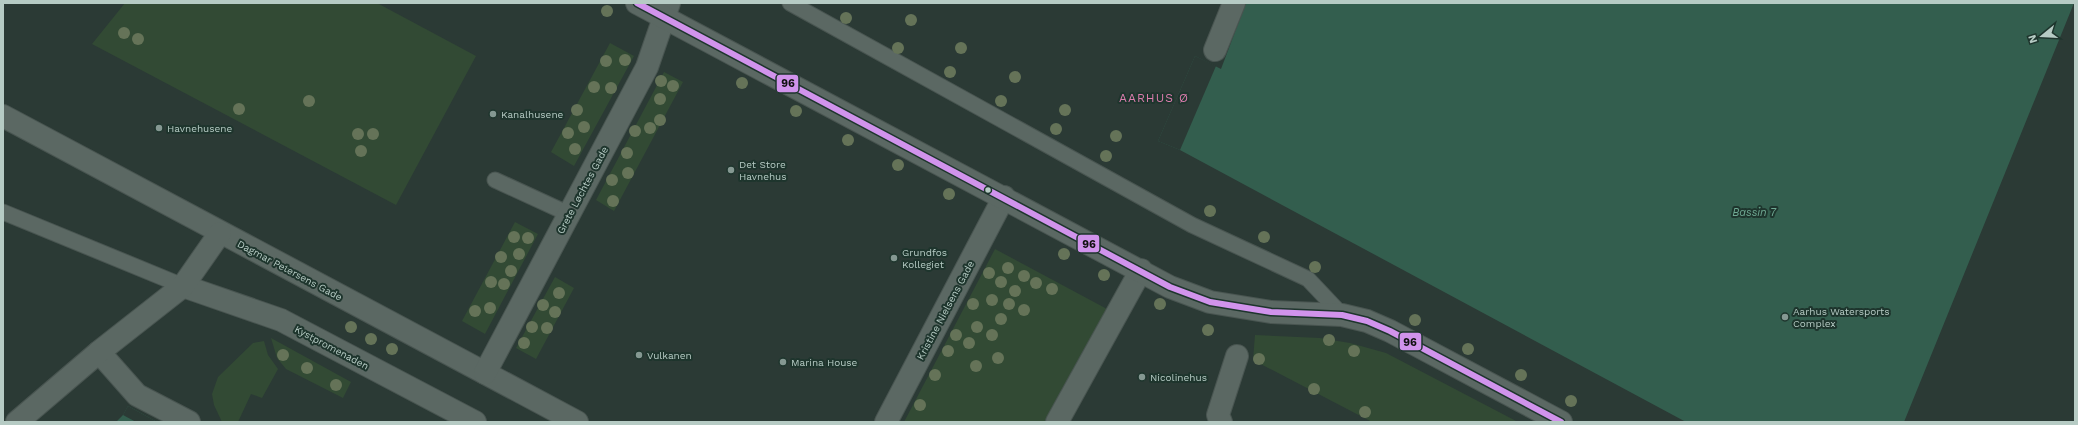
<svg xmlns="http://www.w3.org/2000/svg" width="2078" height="425" font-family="'Work Sans',sans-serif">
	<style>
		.green { fill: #324a34 }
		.water { fill: #335e4e }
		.pier { fill: #2b3a35 }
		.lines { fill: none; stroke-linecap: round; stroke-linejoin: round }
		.service-casing { stroke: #495551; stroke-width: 17 }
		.pedestrian-casing { stroke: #495551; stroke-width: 24 }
		.minor-casing { stroke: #495551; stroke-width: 24 }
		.tertiary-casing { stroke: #495551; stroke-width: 24 }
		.service { stroke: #5b6863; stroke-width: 15 }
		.pedestrian { stroke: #5b6863; stroke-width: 22 }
		.minor { stroke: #5b6863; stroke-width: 22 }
		.tertiary { stroke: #5b6863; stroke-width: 22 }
		.bus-1-casing { stroke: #1e352d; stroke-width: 9 }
		.bus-1 { stroke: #d193ec; stroke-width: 6 }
		.tree { fill: #657358 }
		.poi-dot { fill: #859892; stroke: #1e352d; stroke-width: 1.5 }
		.bus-dot { fill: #b6cbc4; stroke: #1e352d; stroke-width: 1.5 }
		.labels { text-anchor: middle; stroke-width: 4; stroke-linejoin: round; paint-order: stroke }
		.poi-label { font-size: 10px; fill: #b6cbc4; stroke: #1e352d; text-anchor: start }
		.street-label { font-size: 10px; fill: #b6cbc4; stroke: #1e352d }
		.water-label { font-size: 11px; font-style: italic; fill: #6fa993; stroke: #1e352d }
		.quarter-label { font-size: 12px; letter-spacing: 1px; fill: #dc7dae; stroke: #1e352d }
		.line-badge { stroke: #1e352d; stroke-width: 1.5 }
		.pale-badge-label { font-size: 11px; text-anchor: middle; font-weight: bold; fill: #111 }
	</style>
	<rect width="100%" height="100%" fill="#2b3a35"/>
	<!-- green -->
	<g class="green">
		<polygon points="125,3 377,3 476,56 396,205 92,44"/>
		<polygon points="610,43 634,56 574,166 551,152"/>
		<polygon points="664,72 683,82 614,211 596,200"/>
		<polygon points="515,222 538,234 485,334 462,321"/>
		<polygon points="995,249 1107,309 1046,422 904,422"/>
		<polygon points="555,277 574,288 536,359 516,348"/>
		<polygon points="1255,335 1320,338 1350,343 1386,353 1518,422 1372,422 1253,360"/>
		<polygon points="271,338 351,382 343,398 286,369 277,358"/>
		<polygon points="264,341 268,355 278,369 262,398 251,394 238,422 222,422 214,405 212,394 218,377 253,343"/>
	</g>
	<!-- water -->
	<g class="water">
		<polygon points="1246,3 2074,3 1904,422 1686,422 1180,150 1158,141 1195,56 1221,69"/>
		<polygon points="128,406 157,422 116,422 123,415"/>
	</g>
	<!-- pier -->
	<g class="pier">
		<polygon points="1195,56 1216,66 1180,150 1158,141"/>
		<polygon points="128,406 157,422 136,422 123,415"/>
	</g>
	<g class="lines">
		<!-- service casing -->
		<g class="service-casing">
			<g id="service">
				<polyline points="790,3 1192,225 1308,279 1342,315"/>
				<polyline points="495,180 569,214"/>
				<polyline points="3,212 183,286"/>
			</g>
		</g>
		<!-- pedestrian casing -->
		<g class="pedestrian-casing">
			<g id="pedestrian">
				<polyline points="1215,50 1234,3"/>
				<polyline points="99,352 137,395 189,422"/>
				<polyline points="1221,422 1218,415 1237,356"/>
			</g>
		</g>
		<!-- minor casing -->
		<g class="minor-casing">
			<g id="minor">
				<polyline points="3,116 577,422"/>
				<polyline points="183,286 281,320 475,422"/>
				<polyline points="485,373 647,67 669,3"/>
				<polyline points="17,422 99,352 183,286 220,233"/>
				<polyline points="886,422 1004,197"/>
				<polyline points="1057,422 1141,270"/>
			</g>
		</g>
		<!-- tertiary casing -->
		<g class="tertiary-casing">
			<polyline id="tertiary" points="637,3 1170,287 1210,302 1271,312 1342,315 1367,321 1390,331 1561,422"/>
		</g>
		<!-- service -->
		<use href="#service" class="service"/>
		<!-- pedestrian -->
		<use href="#pedestrian" class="pedestrian"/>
		<!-- minor -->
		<use href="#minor" class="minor"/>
		<!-- tertiary -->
		<use href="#tertiary" class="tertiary"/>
		<!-- bus-1 casing -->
		<g class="bus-1-casing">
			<polyline id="bus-1" points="637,3 1170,287 1210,302 1271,312 1342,315 1367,321 1390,331 1561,422"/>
		</g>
		<!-- bus-1 -->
		<use href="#bus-1" class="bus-1"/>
	</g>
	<!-- trees -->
	<g class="tree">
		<circle cx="607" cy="11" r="6"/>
		<circle cx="846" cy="18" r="6"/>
		<circle cx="911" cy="20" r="6"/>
		<circle cx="124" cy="33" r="6"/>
		<circle cx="138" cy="39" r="6"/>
		<circle cx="898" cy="48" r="6"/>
		<circle cx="961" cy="48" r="6"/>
		<circle cx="625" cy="60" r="6"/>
		<circle cx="606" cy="61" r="6"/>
		<circle cx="950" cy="72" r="6"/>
		<circle cx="1015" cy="77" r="6"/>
		<circle cx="661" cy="81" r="6"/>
		<circle cx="742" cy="83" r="6"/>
		<circle cx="673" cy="86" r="6"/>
		<circle cx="594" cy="87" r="6"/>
		<circle cx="611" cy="88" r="6"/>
		<circle cx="660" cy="99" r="6"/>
		<circle cx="309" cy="101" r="6"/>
		<circle cx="1001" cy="101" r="6"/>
		<circle cx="239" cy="109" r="6"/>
		<circle cx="577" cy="110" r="6"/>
		<circle cx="1065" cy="110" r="6"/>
		<circle cx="796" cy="111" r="6"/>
		<circle cx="660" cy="120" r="6"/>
		<circle cx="584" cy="127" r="6"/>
		<circle cx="650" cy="128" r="6"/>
		<circle cx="1056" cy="129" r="6"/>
		<circle cx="635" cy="131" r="6"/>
		<circle cx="568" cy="133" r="6"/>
		<circle cx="358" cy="134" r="6"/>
		<circle cx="373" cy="134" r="6"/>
		<circle cx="1116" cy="136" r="6"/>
		<circle cx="848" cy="140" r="6"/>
		<circle cx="575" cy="149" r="6"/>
		<circle cx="361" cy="151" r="6"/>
		<circle cx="627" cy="153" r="6"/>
		<circle cx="1106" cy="156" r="6"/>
		<circle cx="898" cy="165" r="6"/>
		<circle cx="628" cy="173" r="6"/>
		<circle cx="612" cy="180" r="6"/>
		<circle cx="949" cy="194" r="6"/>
		<circle cx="613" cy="201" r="6"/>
		<circle cx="1210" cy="211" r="6"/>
		<circle cx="514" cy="237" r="6"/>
		<circle cx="1264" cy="237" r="6"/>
		<circle cx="528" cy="238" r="6"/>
		<circle cx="519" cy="254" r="6"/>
		<circle cx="1064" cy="254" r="6"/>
		<circle cx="501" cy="257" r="6"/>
		<circle cx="1315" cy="267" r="6"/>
		<circle cx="1008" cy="268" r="6"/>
		<circle cx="511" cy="271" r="6"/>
		<circle cx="989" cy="273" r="6"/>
		<circle cx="1104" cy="275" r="6"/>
		<circle cx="1024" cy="276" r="6"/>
		<circle cx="491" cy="282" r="6"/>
		<circle cx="1001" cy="282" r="6"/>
		<circle cx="1036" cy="283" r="6"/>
		<circle cx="504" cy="284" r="6"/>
		<circle cx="1052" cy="289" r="6"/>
		<circle cx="1015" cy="291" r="6"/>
		<circle cx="559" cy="293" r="6"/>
		<circle cx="992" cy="300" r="6"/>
		<circle cx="973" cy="304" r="6"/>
		<circle cx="1009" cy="304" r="6"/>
		<circle cx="1160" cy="304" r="6"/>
		<circle cx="543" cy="305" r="6"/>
		<circle cx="490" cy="308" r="6"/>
		<circle cx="1024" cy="310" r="6"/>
		<circle cx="475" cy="311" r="6"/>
		<circle cx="555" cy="312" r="6"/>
		<circle cx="1001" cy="319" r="6"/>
		<circle cx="1415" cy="320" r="6"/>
		<circle cx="351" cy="327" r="6"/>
		<circle cx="532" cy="327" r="6"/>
		<circle cx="977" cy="327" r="6"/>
		<circle cx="547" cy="328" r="6"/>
		<circle cx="1208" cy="330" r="6"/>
		<circle cx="956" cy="335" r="6"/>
		<circle cx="992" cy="335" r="6"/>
		<circle cx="371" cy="339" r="6"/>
		<circle cx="1329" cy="340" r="6"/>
		<circle cx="524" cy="343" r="6"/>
		<circle cx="969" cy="343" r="6"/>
		<circle cx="392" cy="349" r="6"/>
		<circle cx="1468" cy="349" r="6"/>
		<circle cx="948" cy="351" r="6"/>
		<circle cx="1354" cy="351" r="6"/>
		<circle cx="283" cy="355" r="6"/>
		<circle cx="998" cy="358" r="6"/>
		<circle cx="1259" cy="359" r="6"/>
		<circle cx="976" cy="366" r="6"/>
		<circle cx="307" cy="368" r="6"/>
		<circle cx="935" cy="375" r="6"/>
		<circle cx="1521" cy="375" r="6"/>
		<circle cx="336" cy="385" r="6"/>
		<circle cx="1314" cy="389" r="6"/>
		<circle cx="1571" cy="401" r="6"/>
		<circle cx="920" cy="405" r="6"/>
		<circle cx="1365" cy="412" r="6"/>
	</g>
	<!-- markers -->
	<g class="poi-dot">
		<circle cx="493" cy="114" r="4"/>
		<circle cx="159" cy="128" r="4"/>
		<circle cx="731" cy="170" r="4"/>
		<circle cx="894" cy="258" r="4"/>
		<circle cx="1785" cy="317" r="4"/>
		<circle cx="639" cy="355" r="4"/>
		<circle cx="783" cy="362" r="4"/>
		<circle cx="1142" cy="377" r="4"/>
	</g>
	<circle class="bus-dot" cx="988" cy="190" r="3.5"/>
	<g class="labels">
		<!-- poi labels -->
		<g class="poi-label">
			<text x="501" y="118">Kanalhusene</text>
			<text x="167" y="132">Havnehusene</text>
			<text x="739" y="168">Det Store<tspan x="739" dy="12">Havnehus</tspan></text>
			<text x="902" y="256">Grundfos<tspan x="902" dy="12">Kollegiet</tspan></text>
			<text x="1793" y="315">Aarhus Watersports<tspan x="1793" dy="12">Complex</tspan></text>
			<text x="647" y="359">Vulkanen</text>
			<text x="791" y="366">Marina House</text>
			<text x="1150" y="381">Nicolinehus</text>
		</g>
		<!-- street labels -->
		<g class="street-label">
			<text transform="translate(582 190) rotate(-62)" y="4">Grete Løchtes Gade</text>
			<text transform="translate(290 270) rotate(28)" y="4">Dagmar Petersens Gade</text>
			<text transform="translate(945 310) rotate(-62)" y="4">Kristine Nielsens Gade</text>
			<text transform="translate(332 347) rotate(28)" y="4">Kystpromenaden</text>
		</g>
		<!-- water labels -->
		<g class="water-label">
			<text x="1754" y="216">Bassin 7</text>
		</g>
		<!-- quarter labels -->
		<g class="quarter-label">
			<text x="1154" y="102">AARHUS Ø</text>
		</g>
	</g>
	<g class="line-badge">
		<rect x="776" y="74" width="23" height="19" rx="4" fill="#d193ec"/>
		<rect x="1077" y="234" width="23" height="19" rx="4" fill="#d193ec"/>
		<rect x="1399" y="332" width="23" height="19" rx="4" fill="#d193ec"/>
	</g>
	<g class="pale-badge-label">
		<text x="788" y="87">96</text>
		<text x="1089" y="248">96</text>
		<text x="1410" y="346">96</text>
	</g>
	<!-- border -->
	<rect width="2078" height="425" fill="none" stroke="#b6cbc4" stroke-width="8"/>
	<!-- north arrow -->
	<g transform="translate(2042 36) rotate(252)" stroke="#1e352d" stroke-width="3" paint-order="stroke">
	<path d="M0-3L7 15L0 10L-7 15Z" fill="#b6cbc4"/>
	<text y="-6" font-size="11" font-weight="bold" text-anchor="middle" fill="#b6cbc4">N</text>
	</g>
</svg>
